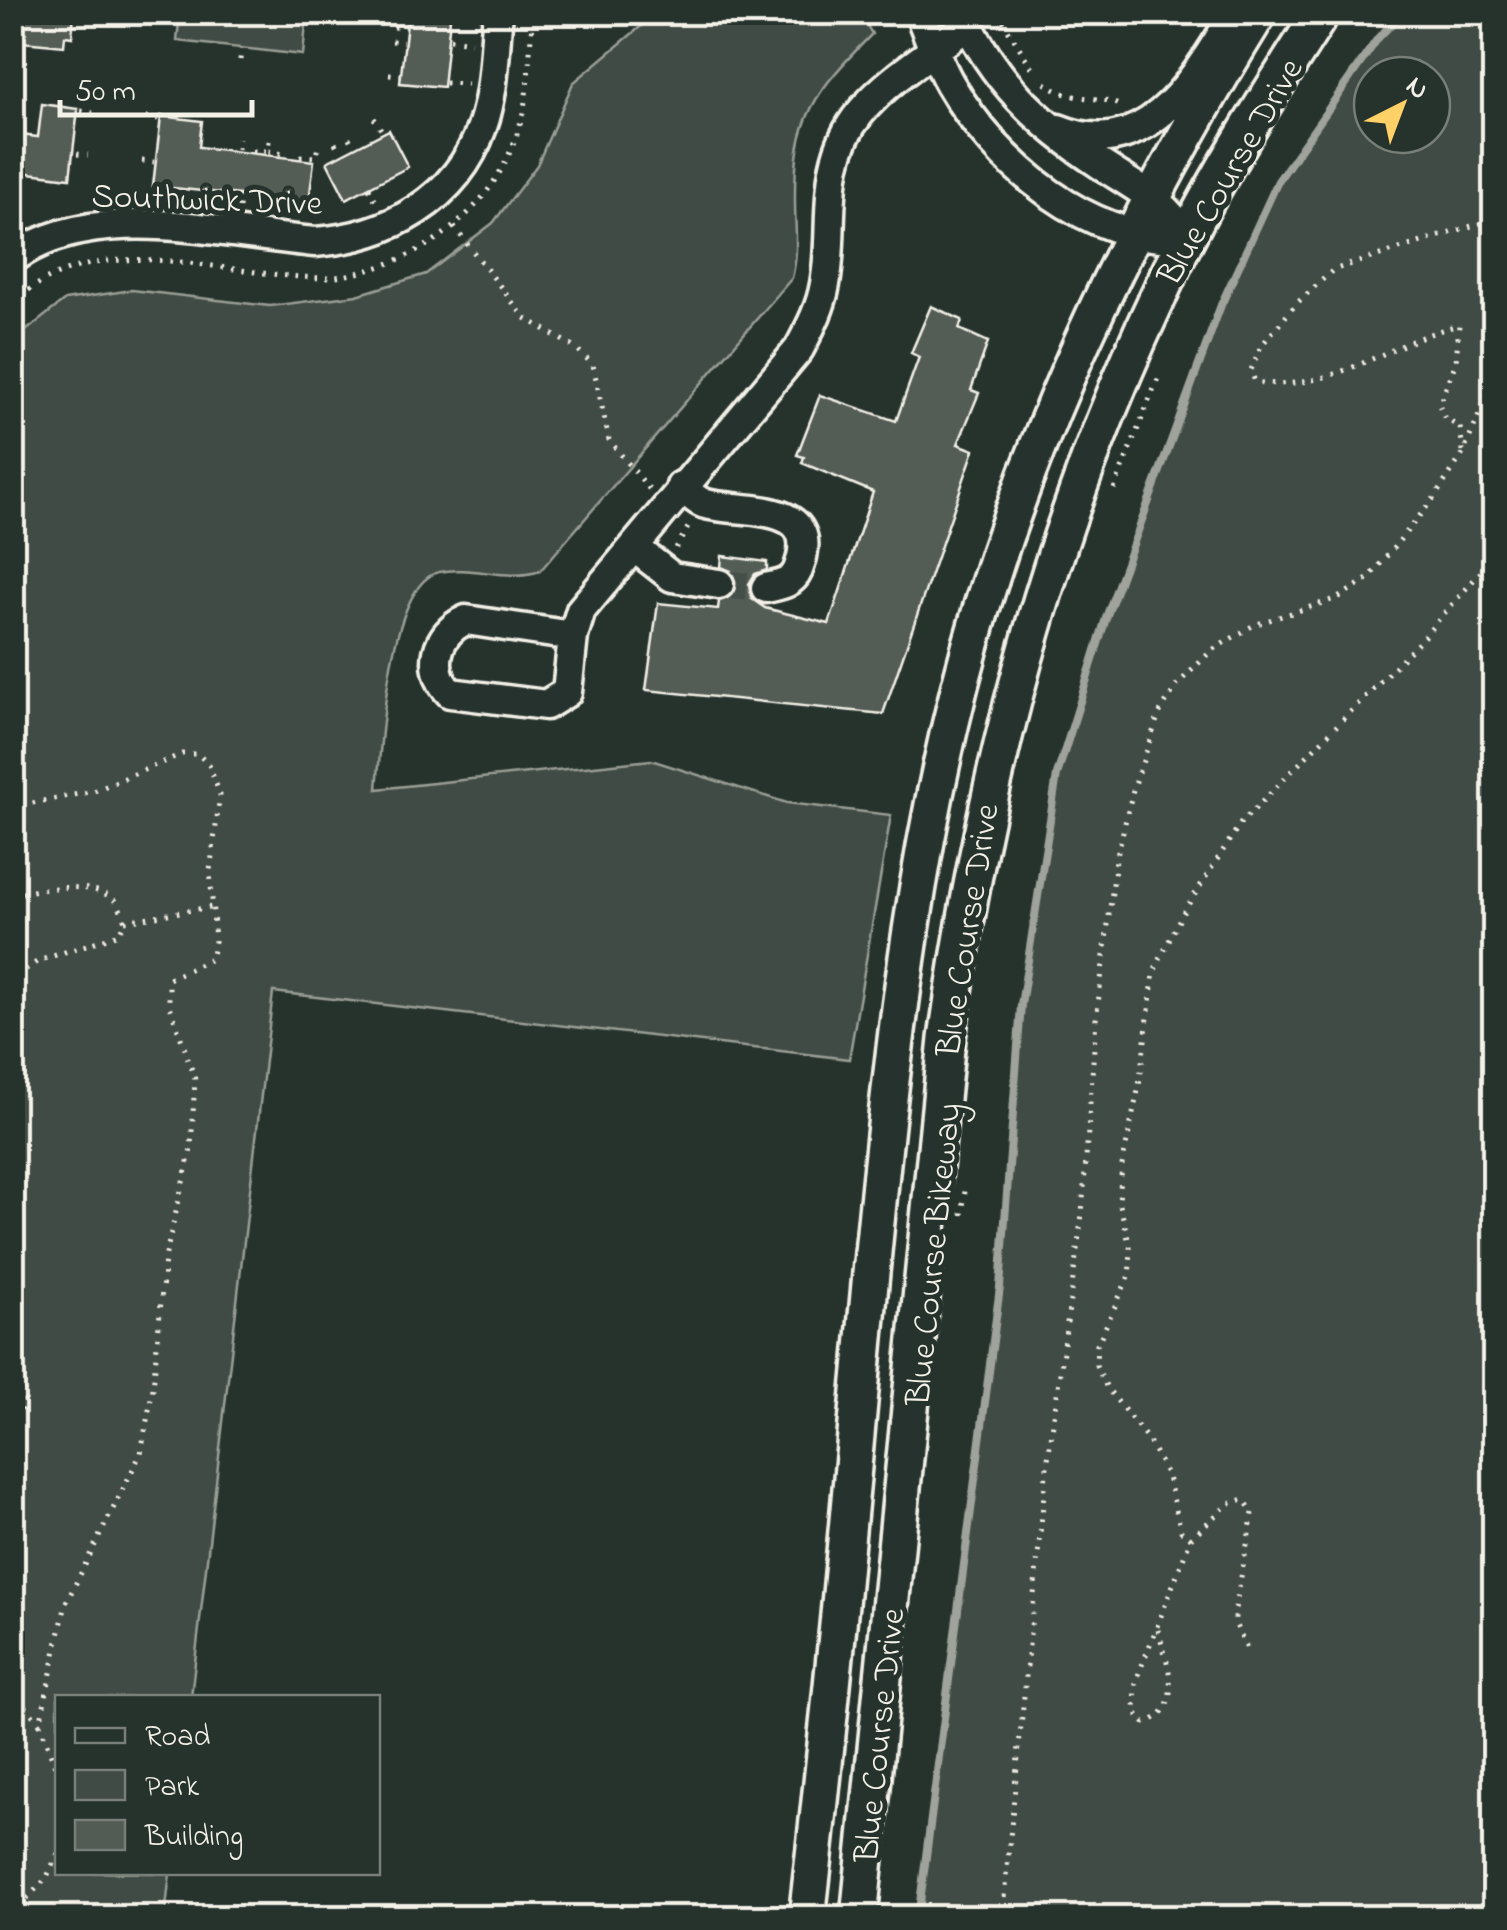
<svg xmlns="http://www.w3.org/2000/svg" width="1507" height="1930" font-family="'Indie Flower',sans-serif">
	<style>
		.green { fill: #414b45; stroke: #9a9e96; stroke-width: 2.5; fill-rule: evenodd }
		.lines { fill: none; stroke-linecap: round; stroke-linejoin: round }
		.stream { stroke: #9fa39b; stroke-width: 8 }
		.building { fill: #525c55; stroke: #f4f1e8; stroke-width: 2.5 }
		.minor-tunnel { stroke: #455049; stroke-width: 28; stroke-dasharray: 28 14; stroke-linecap: butt }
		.minor-casing { stroke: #f4f1e8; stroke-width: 35 }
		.major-casing { stroke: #f4f1e8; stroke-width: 42 }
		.path { stroke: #f4f1e8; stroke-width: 5; stroke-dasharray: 2.5 8; stroke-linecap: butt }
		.minor { stroke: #26332d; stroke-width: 28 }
		.major { stroke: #26332d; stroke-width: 35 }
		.labels { text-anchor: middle; stroke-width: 10; stroke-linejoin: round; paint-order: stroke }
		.street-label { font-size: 35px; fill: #f4f1e8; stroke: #26332d }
	</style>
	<rect width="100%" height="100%" fill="#26332d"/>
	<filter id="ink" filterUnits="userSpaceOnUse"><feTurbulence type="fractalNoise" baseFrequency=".01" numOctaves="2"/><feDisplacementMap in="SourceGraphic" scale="20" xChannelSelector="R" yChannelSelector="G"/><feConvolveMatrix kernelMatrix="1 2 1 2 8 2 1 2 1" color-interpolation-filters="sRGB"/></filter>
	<g filter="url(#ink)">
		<!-- green -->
		<g class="green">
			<path d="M658,12l202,1 12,21c-58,59 -78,83 -77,167 0,27 4,51 -3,77l-252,293c-33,11 -67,-6 -101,1 -51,12 -58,173 -62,217l274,-29 136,43 104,12 -42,244 -576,-67 -82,705 -133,1v174l112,1 -5,44h-152v-1576l52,-41 67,-10 138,16 87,-11 69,-21 67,-51 44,-58 36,-82z"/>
			<polygon points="180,13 307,13 303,55 177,41"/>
			<path d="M1403,13h91v1904h-576l82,-630 21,-282 36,-230 50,-160 114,-310 57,-124 100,-143zM1372,75h60v60h-60z"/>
		</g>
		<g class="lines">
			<!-- stream -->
			<polyline class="stream" points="918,1918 1000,1287 1021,1005 1057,775 1107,615 1221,305 1278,181 1378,38 1403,12"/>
		</g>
		<!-- building -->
		<g class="building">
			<polygon points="12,12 74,12 72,37 65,36 64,46 12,41"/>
			<polygon points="408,14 450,18 443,87 400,83"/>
			<polygon points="42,104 78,109 70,178 12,171 12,134 38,137"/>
			<polygon points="161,116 202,121 199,147 314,161 309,202 153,186"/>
			<polygon points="389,130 408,167 346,199 327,162"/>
			<polygon points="931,306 962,320 959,329 988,342 971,390 979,393 958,444 974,450 883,714 646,690 658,603 718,609 719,601 732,596 736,586 731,571 721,567 722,556 767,562 767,570 755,574 749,584 752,599 765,608 829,624 873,492 802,463 804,457 797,455 820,395 896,421 919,357 911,353"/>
		</g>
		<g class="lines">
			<!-- minor-tunnel -->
			<polyline class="minor-tunnel" points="719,584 766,588"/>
			<!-- minor casing -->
			<g class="minor-casing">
				<g id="minor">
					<path d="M919,12c10,24 18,50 31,72 46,80 141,161 237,153 -24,-38 -51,-49 -87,-73 -61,-40 -107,-84 -138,-152"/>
					<path d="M1058,129c90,37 138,-53 178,-117"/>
					<path d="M12,259c80,-60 210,-25 303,-17 73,-5 142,-42 167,-115 13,-36 12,-77 16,-115"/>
					<path d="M681,486c7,6 16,16 25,18 37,10 119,-5 92,66 -6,14 -19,15 -32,18"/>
					<polyline points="635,548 672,577 719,584"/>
					<path d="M573,636l-107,-16c-30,13 -39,49 -16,73l96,12 21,-13 6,-56 8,-26 218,-261c11,-21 22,-41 26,-65 11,-58 -7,-121 35,-171 29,-35 72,-60 108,-88"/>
				</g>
			</g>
			<!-- major casing -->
			<g class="major-casing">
				<g id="major">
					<path d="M807,1918c25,-215 44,-430 64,-645 22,-226 45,-448 111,-667 64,-210 161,-407 277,-594"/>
					<path d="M859,1918l88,-879c39,-281 110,-545 239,-800 40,-79 88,-152 136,-227"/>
				</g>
			</g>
			<!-- path -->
			<g class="path">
				<polyline points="997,12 1034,71"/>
				<polyline points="394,27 405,28"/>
				<polyline points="450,39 471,42"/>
				<polyline points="392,41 403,42"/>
				<polyline points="240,60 241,49"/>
				<polyline points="389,74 400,75"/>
				<polyline points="445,83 467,84"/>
				<path d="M1045,83c27,22 56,9 78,25"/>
				<polyline points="81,111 93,113"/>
				<polyline points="146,117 158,119"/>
				<polyline points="374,118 382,131"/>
				<polyline points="349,138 353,145"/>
				<polyline points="269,141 268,151 285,154"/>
				<polyline points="335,143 340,152"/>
				<polyline points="238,149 239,138"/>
				<polyline points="253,151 268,151"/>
				<polyline points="77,154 88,155"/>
				<polyline points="300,156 316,157 318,145"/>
				<polyline points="142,161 154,162"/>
				<polyline points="369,188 377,203"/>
				<polyline points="239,208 240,196"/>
				<polyline points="285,213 286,201"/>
				<polyline points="454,227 524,317 577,349 593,365 609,440 651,491"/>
				<path d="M12,303c91,-80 206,-25 317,-25 87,-11 163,-62 190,-150 11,-36 10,-78 14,-116"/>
				<path d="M1463,451l-3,-24 -15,-8 -6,-14 17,-43 3,-37c-71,17 -126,69 -204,57l-4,-12 10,-24 36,-43 36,-33 161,-51"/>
				<polyline points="1114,489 1158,378"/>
				<polyline points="676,548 690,524"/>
				<polyline points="12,807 94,791 182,754 198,754 209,765 220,795 210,871 215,941 211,959 169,979 169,1003 195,1079 191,1149 165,1258 153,1388 141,1453 66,1603 40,1724 58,1775"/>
				<path d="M12,896c26,-8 80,-16 102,4 6,5 8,14 11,21l-6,13 -81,27 -26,18"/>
				<polyline points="125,921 211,907"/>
				<polyline points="962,1215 965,1191"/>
				<polyline points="12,1359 26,1403 12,1433"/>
				<polyline points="1191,1538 1181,1531 1168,1477 1149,1441 1107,1388 1096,1365 1097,1345 1129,1276 1131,1251 1119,1201 1122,1165 1139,1086 1154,972 1181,916 1240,824 1420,641 1494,557"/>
				<path d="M1158,1630c8,29 29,79 -13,93l-10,-12 1,-30 55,-143 37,-34 16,-5 9,14 -18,96v14l12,26"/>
				<polyline points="12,1690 40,1724"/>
				<polyline points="12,1913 46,1879 58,1853"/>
				<polyline points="1002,1918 1046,1474 1082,1214 1096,1020 1116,860 1133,790 1159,714 1177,685 1212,650 1254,625 1338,598 1369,578 1434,498 1463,454 1494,378"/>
			</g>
			<!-- minor -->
			<use href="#minor" class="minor"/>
			<!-- major -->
			<use href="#major" class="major"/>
		</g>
	</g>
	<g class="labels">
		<!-- street labels -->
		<g class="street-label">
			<text transform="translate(1229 171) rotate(-60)" y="12">Blue Course Drive</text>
			<text transform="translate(207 198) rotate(2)" y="12">Southwick Drive</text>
			<text transform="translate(966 930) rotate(-81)" y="12">Blue Course Drive</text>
			<text transform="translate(932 1254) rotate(-84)" y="12">Blue Course Bikeway</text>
			<text transform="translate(878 1735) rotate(-84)" y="12">Blue Course Drive</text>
		</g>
	</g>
	<!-- margin -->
	<rect width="1507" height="1930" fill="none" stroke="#26332d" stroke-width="50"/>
	<rect x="25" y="25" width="1457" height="1880" fill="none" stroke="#f4f1e8" stroke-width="4" filter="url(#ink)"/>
	<!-- legend -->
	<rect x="55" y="1695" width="325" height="180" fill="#26332d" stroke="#787f78" stroke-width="2.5"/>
	<rect x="75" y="1728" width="50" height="15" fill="#26332d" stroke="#787f78" stroke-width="2.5"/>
	<text x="145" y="1745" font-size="30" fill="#f4f1e8">Road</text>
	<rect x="75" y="1770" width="50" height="30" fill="#414b45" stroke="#787f78" stroke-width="2.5"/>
	<text x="145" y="1795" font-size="30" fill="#f4f1e8">Park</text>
	<rect x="75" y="1820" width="50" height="30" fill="#525c55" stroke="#787f78" stroke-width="2.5"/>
	<text x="145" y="1845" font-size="30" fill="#f4f1e8">Building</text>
	<!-- north arrow -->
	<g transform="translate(1402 105) rotate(42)"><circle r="48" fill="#26332d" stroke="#787f78" stroke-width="2.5"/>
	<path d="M0-8L18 38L0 25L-18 38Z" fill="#ffd166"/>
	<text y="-15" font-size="28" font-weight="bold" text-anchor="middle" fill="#f4f1e8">N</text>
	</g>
	<!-- scale -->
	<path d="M60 100v15h192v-15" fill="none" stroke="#f4f1e8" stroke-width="5"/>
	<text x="75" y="100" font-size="30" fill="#f4f1e8" stroke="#26332d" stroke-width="8" paint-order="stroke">50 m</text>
</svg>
